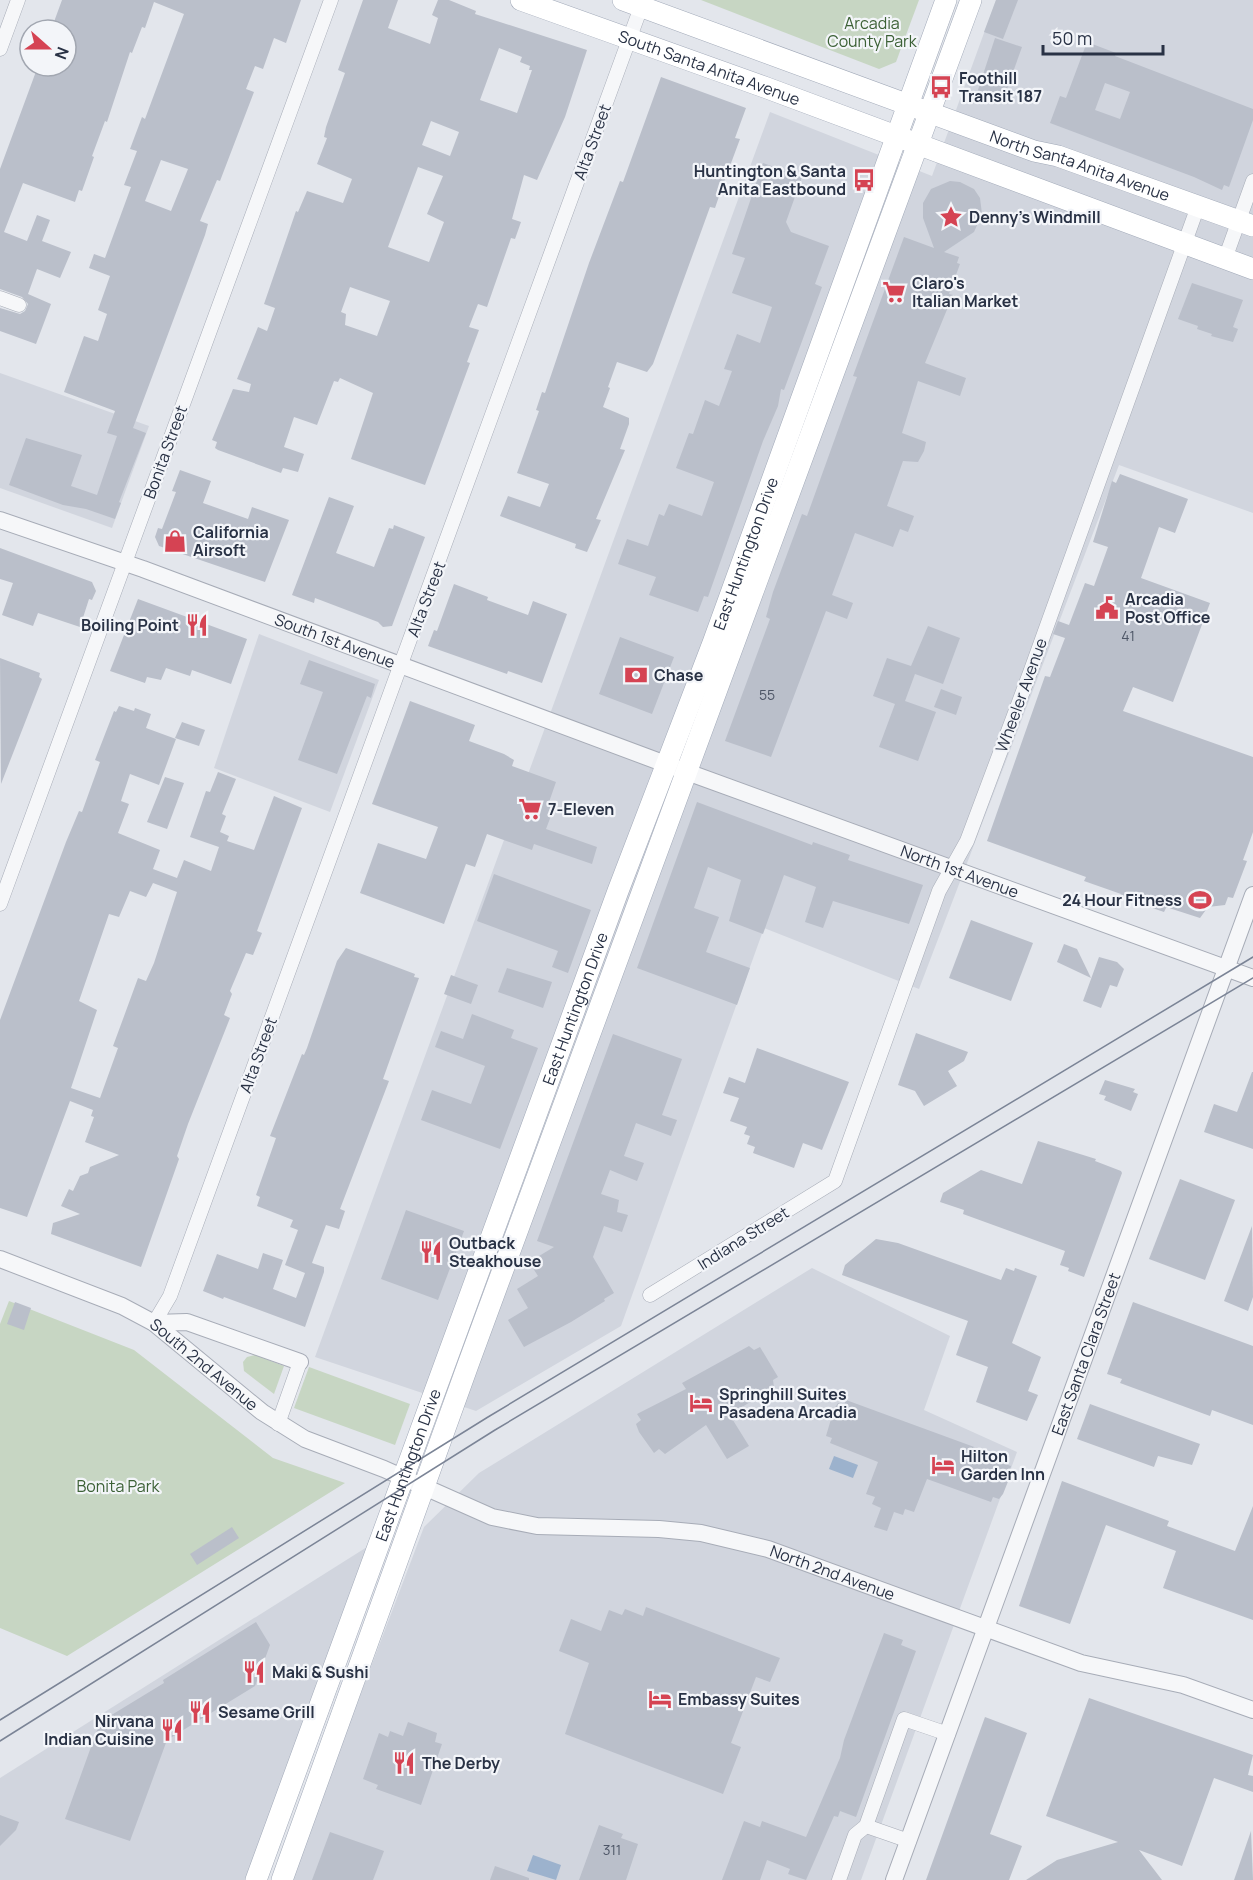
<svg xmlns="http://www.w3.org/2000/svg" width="1253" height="1880" font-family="Manrope,sans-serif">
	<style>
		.built { fill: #d1d5de }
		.green { fill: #c7d6c3 }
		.water { fill: #9cb2cd }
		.building { fill: #babfca; fill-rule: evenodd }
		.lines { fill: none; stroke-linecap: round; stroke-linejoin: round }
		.minor-casing { stroke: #a7acb7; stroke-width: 15 }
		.tertiary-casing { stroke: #a7acb7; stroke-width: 18 }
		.primary-casing { stroke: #a1a9b8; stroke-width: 22 }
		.minor { stroke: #f6f7f9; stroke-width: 14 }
		.tertiary { stroke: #f6f7f9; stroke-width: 16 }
		.primary { stroke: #fff; stroke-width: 21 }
		.tram { stroke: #7b8496; stroke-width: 1.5 }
		.labels { text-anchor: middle; stroke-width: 4.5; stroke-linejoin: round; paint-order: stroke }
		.number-label { font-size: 14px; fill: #4d5566 }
		.park-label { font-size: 16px; fill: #3c6136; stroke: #f3f5f9 }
		.street-label { font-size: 16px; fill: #293245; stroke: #f3f5f9 }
		.poi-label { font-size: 16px; font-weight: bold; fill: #293245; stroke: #f3f5f9; text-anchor: start }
	</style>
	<rect width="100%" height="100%" fill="#e3e6ec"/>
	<!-- built -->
	<g class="built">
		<polygon points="996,0 1253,0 1253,513 1119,465 919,989 764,928 621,1326 476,1411 315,1357 770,112 932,176"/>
		<polygon points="0,373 149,426 112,528 0,488"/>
		<polygon points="259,634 379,680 330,812 214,768"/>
		<polygon points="812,1268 950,1336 924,1410 1017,1452 861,1880 290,1880 424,1527 479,1473"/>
		<polygon points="367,1547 246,1880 0,1880 0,1778"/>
	</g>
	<!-- green -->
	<g class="green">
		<polygon points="701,0 919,0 896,62 879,69"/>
		<polygon points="9,1301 134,1350 273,1458 345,1483 67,1656 0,1628 0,1324"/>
		<polygon points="255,1355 284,1366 274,1394 244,1371 243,1362 247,1357"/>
		<polygon points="309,1367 410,1404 395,1445 294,1408"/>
	</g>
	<!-- water -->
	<g class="water">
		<polygon points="834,1456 858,1465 853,1478 829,1469"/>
		<polygon points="533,1855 561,1865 556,1880 527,1871"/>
	</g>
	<!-- building -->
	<g class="building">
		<path d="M62,0h239l-15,43 -12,-5 -11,31 -8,-3 -9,23 8,3 -34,89 -3,-1 -17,41 8,3 -3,11 -72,193 13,5 -27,69 2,1 -6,16 -29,-10 -23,-4 -54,-20 17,-47 56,17 -11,31 26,9 20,-59 -10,-3 8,-22 -51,-19 20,-56 14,5 9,-27 -9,-4 12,-34 -21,-8 5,-14 11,4 26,-71 -7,-2 13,-34 -7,-2 12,-32 3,2 39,-105 -30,-12 -9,26 -3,-1 -10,26 -2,-1 -23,70 -2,-1 -13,35 2,1 -12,34 -3,-1 -4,12 -52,-19 -19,49 23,9 10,-26 13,5 -8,21 29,11 -11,26 -23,-9 -9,25 23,10 -15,40 -36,-13v-23l20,6 5,-3 3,-7 -6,-7 -22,-8v-120l38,-103h28v-36h-15zM161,160l27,9 -17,42 -26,-10z"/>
		<path d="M363,0h35l-10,28 42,16 8,-26 -6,-3 6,-15h11l27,11 -1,3 112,36 -22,67 -28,63 -13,-5 -12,44 9,3 -6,17 -4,-1 -24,69 -9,-3 -9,23 10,3 -12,32 3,1 -45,122 -74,-26 22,-66 -33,-15 -2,4 -4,-1 -17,44 -23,-8 -10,30 20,7 -6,18 -15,-4 -2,5 -63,-23 -3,-2 2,-6 -5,-2 21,-51 16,3 2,-8 -14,-5 21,-52 9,4 8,-23 -11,-4 32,-93 2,1 9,-21 36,12 9,-24 -35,-15 10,-26 -3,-1 2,-10 19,-54 -7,-3zM499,48l23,9 -2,5 10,4 -1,4h3l-15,43 -37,-13zM431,121l28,11 -9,24 -28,-11zM418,167l25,9 -16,38 17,8 -15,40 -41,-15zM350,287l40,14 -13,35 -32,-11 1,-11 -5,-2z"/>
		<polygon points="996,0 1018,0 1003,39 984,32"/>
		<polygon points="995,38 1022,47 1002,103 977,93"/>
		<path d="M1087,42l29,11 -1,3 138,53v11l-24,67 -5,-2 -2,5 -28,-13 -144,-54 10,-27 6,2zM1105,83l25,9 -10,27 -25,-9z"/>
		<polygon points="661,77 746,108 735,138 740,139 724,182 715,208 710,207 653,364 647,372 617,362 608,387 610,388 603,407 629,418 629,424 620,449 625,450 596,519 601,520 587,552 575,548 576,544 500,516 508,496 540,507 549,484 517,473 539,411 536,410 542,392 545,393 589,263 620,181 623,182"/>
		<polygon points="763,163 802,177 786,222 791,232 829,246 815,284 822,287 784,390 781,389 778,406 763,441 708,597 704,596 698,612 649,595 656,577 618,564 627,539 648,546 659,514 664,516 669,504 702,516 714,482 676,468 689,433 693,434 705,400 719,406 732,371 724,369 737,334 760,343 772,307 732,293 745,258 732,254"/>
		<polygon points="950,181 960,182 974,189 980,198 982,214 974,232 944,252 959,257 957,263 960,264 949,294 953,295 925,363 966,378 960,396 918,381 902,433 926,442 924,451 918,462 903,461 887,506 914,516 908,532 900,529 893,547 855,533 832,595 853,603 847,619 826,611 771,757 725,741 770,619 766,617 773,592 802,514 807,516 820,480 857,377 853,376 904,237 934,248 923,218 923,203 931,189"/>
		<polygon points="1192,283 1243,300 1233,327 1238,329 1233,342 1211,336 1212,334 1197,329 1198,326 1178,319"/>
		<polygon points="180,470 211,481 203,503 248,519 252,507 289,520 265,582 159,546 155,537 158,528 162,529 176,492 172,491"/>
		<polygon points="1120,474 1188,499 1175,533 1159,527 1141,578 1210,603 1173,702 1133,687 1123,711 1253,757 1253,832 1243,860 1247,861 1233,898 1228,897 1225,905 1208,907 1200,918 1169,908 1166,908 1164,912 1120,897 1121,894 1084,881 1086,877 987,841 1045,676 1050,677 1065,638 1053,634 1058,621 1069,625 1085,583 1094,586 1108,547 1093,542 1112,481 1116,483"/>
		<polygon points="329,497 354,506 336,553 374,567 389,528 393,529 394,525 425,537 392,626 383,627 378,622 315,598 314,603 292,595"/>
		<polygon points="0,548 92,582 96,591 92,600 89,599 80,627 38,613 33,626 2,615 13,583 0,579"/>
		<polygon points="454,584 488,597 487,600 528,615 533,601 567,614 542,683 508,671 507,674 428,646 434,630 437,631"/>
		<polygon points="138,599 247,639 231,684 192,670 190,676 166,668 161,680 147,677 145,683 110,671"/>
		<polygon points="928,626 960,638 943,684 915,674 905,701 936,712 918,761 879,747 895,704 873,696 887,658 911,666"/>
		<polygon points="620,637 674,657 652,714 599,694"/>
		<polygon points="0,658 40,673 39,677 42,679 1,784"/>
		<polygon points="309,660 375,684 371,698 367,696 337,774 298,760 323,692 300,684"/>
		<polygon points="941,689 962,697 956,715 934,707"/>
		<polygon points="410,701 475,725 469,741 504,754 514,760 512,766 556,782 548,805 554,808 546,829 597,847 592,864 534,844 532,850 487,834 475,867 466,864 444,924 360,893 378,843 426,859 438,827 372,804"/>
		<path d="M119,706l15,5 1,-3 16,6 -5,14 30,11 -17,46 -29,-11 -9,27 8,3 -11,29 42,17 -7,19 24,9 7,-18 27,11 8,-24 -29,-10 16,-46 4,1 8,-20 18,7 -14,35 4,2 -6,16 9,4 -2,5 27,9 20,-54 28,12 -45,123 5,2 -9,22 -7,-2 -16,38 2,3 -8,21 6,3 -42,106 -11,32 2,3 -38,108 -90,-33 2,-11 27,-9 -19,-8 8,-17 4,2 7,-15 8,-3 2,-6 29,-12 -34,-13 9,-25 -3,-1 2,-6 -23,-9 -43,116 -27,-9v-188l66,-178 13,-31 3,1 18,-50 -5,-2 19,-49 2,1zM153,883l24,9 -23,71 -8,18 -8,-3 -15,41 -10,27 5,2 -18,50 -29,-10 26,-78 -18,-9 30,-87 10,3 11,-26 16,6z"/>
		<polygon points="182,722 205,730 199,746 175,738"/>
		<polygon points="165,777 184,783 167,829 147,822"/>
		<polygon points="697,802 812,845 813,842 850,855 848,860 923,885 909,924 833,901 823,928 805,922 816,887 784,875 763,934 729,921 741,880 708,867 694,908 719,917 706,952 750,968 737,1005 637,968"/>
		<polygon points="494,874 591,910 568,973 552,967 558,951 477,921"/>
		<polygon points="971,920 1033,943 1011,1001 949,978"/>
		<polygon points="1064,944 1077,949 1091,978 1057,962"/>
		<polygon points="346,948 415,974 414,977 419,978 383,1079 389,1081 340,1209 345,1211 339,1229 326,1225 312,1263 324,1267 324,1272 305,1327 224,1297 223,1299 203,1291 217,1254 258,1269 263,1253 283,1260 273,1289 296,1298 305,1273 285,1265 298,1230 290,1227 293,1220 257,1206 260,1197 256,1195 276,1138 270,1136 302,1054 304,1055 307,1048 337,961"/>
		<polygon points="1099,957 1117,962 1124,969 1117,987 1110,985 1101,1008 1083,1001"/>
		<polygon points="507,968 552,982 543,1008 498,992"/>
		<polygon points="451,975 478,985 471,1004 444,994"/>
		<polygon points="472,1014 514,1030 511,1038 538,1048 500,1149 421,1120 432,1090 471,1104 485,1066 435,1047 441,1031 463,1039"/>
		<polygon points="916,1033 968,1052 964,1061 948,1071 957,1086 924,1106 915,1091 898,1085"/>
		<polygon points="613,1034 682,1059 662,1115 677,1120 671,1136 636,1123 624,1156 644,1163 637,1181 610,1170 601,1194 619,1200 617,1212 628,1215 622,1232 604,1226 593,1257 614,1293 604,1299 605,1301 571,1322 524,1347 508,1320 528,1308 517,1289 538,1276 529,1262 554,1247 537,1241"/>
		<polygon points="757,1048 849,1082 822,1150 803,1143 794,1168 753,1153 755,1147 747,1144 750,1136 744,1134 747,1127 730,1121 739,1098 723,1093 729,1077 745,1083"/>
		<polygon points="1252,1072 1253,1072 1253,1149 1204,1132 1214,1104 1237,1112"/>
		<polygon points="1105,1080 1135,1089 1133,1092 1138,1094 1131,1111 1104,1100 1106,1096 1099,1094"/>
		<polygon points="1038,1141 1096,1159 1095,1161 1121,1171 1122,1173 1084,1277 1068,1271 1069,1268 1060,1265 1065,1251 963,1214 964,1210 940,1202 943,1193 981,1170 1022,1184"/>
		<polygon points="1180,1179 1235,1200 1205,1280 1149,1259"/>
		<polygon points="406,1210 464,1231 438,1300 381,1279"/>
		<polygon points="1252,1226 1253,1297 1248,1311 1224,1301"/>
		<polygon points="876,1239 898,1243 1001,1280 1006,1268 1014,1271 1015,1268 1037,1276 1012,1343 1041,1357 1028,1391 1038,1395 1027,1421 976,1402 988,1367 956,1355 968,1321 842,1275 845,1265"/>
		<polygon points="15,1302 31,1308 24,1330 7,1324"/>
		<polygon points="1133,1302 1253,1346 1253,1425 1212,1410 1210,1416 1120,1383 1122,1379 1107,1374"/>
		<polygon points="749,1346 754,1350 760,1347 778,1377 773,1380 774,1387 739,1409 740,1411 731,1417 749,1446 727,1459 706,1425 665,1454 659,1449 654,1453 639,1432 636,1424 641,1420 637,1414 686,1389 682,1383"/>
		<polygon points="846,1400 1007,1459 1005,1464 1011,1466 1009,1473 1011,1474 1003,1494 999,1499 993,1497 991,1502 927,1479 914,1512 905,1509 903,1515 894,1512 887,1531 874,1527 881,1508 872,1504 875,1497 866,1494 878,1462 830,1443 832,1438 826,1436 834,1409 838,1403 844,1405"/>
		<polygon points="1090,1404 1200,1444 1192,1465 1158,1456 1154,1467 1077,1439"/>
		<polygon points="1062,1481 1169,1521 1167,1526 1235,1551 1253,1506 1253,1620 1163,1588 1176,1551 1106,1525 1070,1624 1019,1606"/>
		<polygon points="232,1527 239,1538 197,1565 190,1554"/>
		<polygon points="646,1607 780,1658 770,1682 756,1677 731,1743 741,1747 723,1794 565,1734 589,1663 559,1651 571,1619 601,1631 609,1610 622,1615 625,1609 643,1616"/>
		<polygon points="256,1622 270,1645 255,1686 167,1740 130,1841 65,1819 100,1722 164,1683 163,1680"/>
		<polygon points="884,1633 903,1640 901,1645 916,1651 856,1817 840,1811 838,1817 834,1816 806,1880 788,1874 790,1869 767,1860 760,1880 722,1880 744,1821 760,1827 762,1821 806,1837 840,1758 844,1740"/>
		<polygon points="1089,1698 1253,1755 1248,1775 1253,1776 1253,1792 1214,1778 1182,1866 1139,1850 1162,1880 1026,1880 1057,1860 1118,1842 1046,1816"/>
		<polygon points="985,1717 1027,1733 990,1834 1022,1846 1009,1880 926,1880"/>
		<polygon points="408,1722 437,1733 435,1742 442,1744 421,1805 376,1789 378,1785 363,1779 379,1733 388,1737 390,1731 403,1736"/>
		<polygon points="0,1815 19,1822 16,1830 0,1846"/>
		<polygon points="599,1825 623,1834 621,1838 638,1844 626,1880 579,1880"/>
		<polygon points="1251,1831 1253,1880 1234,1880"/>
		<polygon points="330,1832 384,1851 373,1880 312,1880"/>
		<polygon points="495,1866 529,1878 529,1880 490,1880"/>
	</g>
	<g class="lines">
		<!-- minor casing -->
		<g class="minor-casing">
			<g id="minor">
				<polyline points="0,49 18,0"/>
				<polyline points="1225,259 1253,181"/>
				<polyline points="0,298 19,305"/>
				<polyline points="0,904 331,0"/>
				<polyline points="650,1295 835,1181 939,891 967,841 1031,670 1198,206"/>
				<polyline points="154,1323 170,1296 641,7"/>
				<polyline points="278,1424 300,1362"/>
				<polyline points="866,1826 909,1841"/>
				<polyline points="839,1880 855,1835 866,1826 904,1719 948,1734"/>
			</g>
		</g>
		<!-- tertiary casing -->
		<g class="tertiary-casing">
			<g id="tertiary">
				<path id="s1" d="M0,520l143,49 544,203 566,206"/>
				<path id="s2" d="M0,1259l122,47 32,17 108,89 43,27 79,30 108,48 45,9 122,3 42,4 67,16 313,114 102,22 70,25"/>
				<polyline points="154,1323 187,1322 300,1362"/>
				<path id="s3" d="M894,1880l359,-985"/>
			</g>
		</g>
		<!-- primary casing -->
		<g class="primary-casing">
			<g id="primary">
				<path id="s4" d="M521,0l246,88 486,181"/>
				<path id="s5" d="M623,0l411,151 24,5 195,70"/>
				<path id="s6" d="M256,1880l362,-989 95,-248 233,-643"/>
				<polyline points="282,1880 469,1362 971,0"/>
			</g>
		</g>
		<!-- minor -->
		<use href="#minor" class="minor"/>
		<!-- tertiary -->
		<use href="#tertiary" class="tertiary"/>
		<!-- primary -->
		<use href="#primary" class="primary"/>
		<!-- tram -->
		<g class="tram">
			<polyline points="0,1720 488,1417 1253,957"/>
			<polyline points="0,1741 495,1430 1253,978"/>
		</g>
	</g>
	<!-- icons -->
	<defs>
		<g id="bus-bare" transform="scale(1.8)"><path d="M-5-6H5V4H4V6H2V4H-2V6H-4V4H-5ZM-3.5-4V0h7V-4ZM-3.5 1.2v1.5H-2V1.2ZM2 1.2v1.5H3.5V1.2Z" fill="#d54353" stroke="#f3f5f9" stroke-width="2.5" paint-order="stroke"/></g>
		<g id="sight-bare" transform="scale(1.8)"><path d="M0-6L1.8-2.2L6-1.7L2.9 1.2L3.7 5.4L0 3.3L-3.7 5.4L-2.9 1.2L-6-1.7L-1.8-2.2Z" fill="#d54353" stroke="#f3f5f9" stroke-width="2.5" paint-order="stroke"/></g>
		<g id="supermarket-bare" transform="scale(1.8)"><path d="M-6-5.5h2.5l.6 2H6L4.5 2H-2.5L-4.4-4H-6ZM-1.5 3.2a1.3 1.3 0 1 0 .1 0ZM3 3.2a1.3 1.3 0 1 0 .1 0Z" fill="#d54353" stroke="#f3f5f9" stroke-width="2.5" paint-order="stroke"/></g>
		<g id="shop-bare" transform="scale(1.8)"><path d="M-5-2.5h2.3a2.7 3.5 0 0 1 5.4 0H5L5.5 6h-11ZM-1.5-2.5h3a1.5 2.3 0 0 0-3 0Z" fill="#d54353" stroke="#f3f5f9" stroke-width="2.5" paint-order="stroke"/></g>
		<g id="civic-bare" transform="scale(1.8)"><path d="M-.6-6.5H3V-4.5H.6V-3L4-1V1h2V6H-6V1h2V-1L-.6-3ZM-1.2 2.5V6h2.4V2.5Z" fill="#d54353" stroke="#f3f5f9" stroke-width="2.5" paint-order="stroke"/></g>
		<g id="restaurant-bare" transform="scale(1.8)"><path d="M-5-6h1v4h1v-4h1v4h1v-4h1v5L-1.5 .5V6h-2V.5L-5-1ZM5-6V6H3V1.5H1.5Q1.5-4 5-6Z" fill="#d54353" stroke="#f3f5f9" stroke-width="2.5" paint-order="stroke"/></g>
		<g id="bank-bare" transform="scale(1.8)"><path d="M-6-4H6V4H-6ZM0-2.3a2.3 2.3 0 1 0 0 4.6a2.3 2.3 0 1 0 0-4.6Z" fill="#d54353" stroke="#f3f5f9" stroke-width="2.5" paint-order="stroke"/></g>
		<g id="stadium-bare" transform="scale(1.8)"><path d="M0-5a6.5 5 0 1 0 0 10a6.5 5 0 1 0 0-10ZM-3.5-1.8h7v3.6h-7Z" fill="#d54353" stroke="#f3f5f9" stroke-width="2.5" paint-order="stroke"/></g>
		<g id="hotel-bare" transform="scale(1.8)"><path d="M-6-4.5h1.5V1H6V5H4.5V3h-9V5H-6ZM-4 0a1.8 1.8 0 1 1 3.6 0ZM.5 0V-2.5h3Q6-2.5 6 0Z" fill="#d54353" stroke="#f3f5f9" stroke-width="2.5" paint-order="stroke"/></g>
	</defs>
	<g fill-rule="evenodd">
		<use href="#bus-bare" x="941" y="87"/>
		<use href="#bus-bare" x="864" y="180"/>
		<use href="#sight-bare" x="951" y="217"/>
		<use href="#supermarket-bare" x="894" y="292"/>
		<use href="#shop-bare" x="175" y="541"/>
		<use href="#civic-bare" x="1107" y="608"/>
		<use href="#restaurant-bare" x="197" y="625"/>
		<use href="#bank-bare" x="636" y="675"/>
		<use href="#supermarket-bare" x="530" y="809"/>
		<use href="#stadium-bare" x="1200" y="900"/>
		<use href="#restaurant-bare" x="431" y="1252"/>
		<use href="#hotel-bare" x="701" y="1403"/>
		<use href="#hotel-bare" x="943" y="1465"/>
		<use href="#restaurant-bare" x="254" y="1672"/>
		<use href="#hotel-bare" x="660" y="1699"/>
		<use href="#restaurant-bare" x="200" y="1712"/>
		<use href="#restaurant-bare" x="172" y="1730"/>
		<use href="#restaurant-bare" x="404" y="1763"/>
	</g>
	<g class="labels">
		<!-- number labels -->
		<g class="number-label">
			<text x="1128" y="641">41</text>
			<text x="767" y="700">55</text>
			<text x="612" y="1855">311</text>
		</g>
		<!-- park labels -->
		<g class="park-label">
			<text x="872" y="29">Arcadia<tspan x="872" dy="18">County Park</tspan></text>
			<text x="118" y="1492">Bonita Park</text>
		</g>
		<!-- street labels -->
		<g class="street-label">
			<text dy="6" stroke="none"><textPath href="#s4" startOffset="200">South Santa Anita Avenue</textPath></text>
			<text transform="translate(592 142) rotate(-70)" y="6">Alta Street</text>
			<text dy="6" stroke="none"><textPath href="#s5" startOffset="486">North Santa Anita Avenue</textPath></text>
			<text transform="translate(165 452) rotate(-70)" y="6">Bonita Street</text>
			<text dy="6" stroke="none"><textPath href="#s6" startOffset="1414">East Huntington Drive</textPath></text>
			<text transform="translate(426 599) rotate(-69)" y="6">Alta Street</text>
			<text dy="6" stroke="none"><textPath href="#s1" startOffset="356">South 1st Avenue</textPath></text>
			<text transform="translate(1021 695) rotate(-70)" y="6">Wheeler Avenue</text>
			<text dy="6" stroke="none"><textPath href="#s1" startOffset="1022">North 1st Avenue</textPath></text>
			<text dy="6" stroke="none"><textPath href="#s6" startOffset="928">East Huntington Drive</textPath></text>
			<text transform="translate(258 1055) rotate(-70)" y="6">Alta Street</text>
			<text transform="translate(743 1238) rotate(-32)" y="6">Indiana Street</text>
			<text dy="6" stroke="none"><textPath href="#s3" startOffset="560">East Santa Clara Street</textPath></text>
			<text dy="6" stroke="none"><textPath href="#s2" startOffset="232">South 2nd Avenue</textPath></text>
			<text dy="6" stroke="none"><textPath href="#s6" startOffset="442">East Huntington Drive</textPath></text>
			<text dy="6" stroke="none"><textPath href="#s2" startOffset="908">North 2nd Avenue</textPath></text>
		</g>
		<!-- poi labels -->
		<g class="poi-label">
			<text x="959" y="84">Foothill<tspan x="959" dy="18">Transit 187</tspan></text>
			<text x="846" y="177" text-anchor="end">Huntington &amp; Santa<tspan x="846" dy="18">Anita Eastbound</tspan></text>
			<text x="969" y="223">Denny's Windmill</text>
			<text x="912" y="289">Claro's<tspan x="912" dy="18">Italian Market</tspan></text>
			<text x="193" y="538">California<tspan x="193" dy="18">Airsoft</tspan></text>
			<text x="1125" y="605">Arcadia<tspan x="1125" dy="18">Post Office</tspan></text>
			<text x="179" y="631" text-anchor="end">Boiling Point</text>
			<text x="654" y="681">Chase</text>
			<text x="548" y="815">7-Eleven</text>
			<text x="1182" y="906" text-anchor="end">24 Hour Fitness</text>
			<text x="449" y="1249">Outback<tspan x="449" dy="18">Steakhouse</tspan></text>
			<text x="719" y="1400">Springhill Suites<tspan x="719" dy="18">Pasadena Arcadia</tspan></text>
			<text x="961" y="1462">Hilton<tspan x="961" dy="18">Garden Inn</tspan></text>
			<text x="272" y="1678">Maki &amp; Sushi</text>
			<text x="678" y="1705">Embassy Suites</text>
			<text x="218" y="1718">Sesame Grill</text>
			<text x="154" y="1727" text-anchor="end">Nirvana<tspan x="154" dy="18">Indian Cuisine</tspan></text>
			<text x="422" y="1769">The Derby</text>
		</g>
	</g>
	<!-- north arrow -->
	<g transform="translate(48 48) rotate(111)"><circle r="28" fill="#f3f5f9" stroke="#a2a7b1" stroke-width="1.5"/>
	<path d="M0-4.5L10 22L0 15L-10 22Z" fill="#d54353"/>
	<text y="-9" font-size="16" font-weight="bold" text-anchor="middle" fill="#293245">N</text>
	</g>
	<!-- scale -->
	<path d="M1043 45v9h120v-9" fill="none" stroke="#293245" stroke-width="3"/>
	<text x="1052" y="45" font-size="18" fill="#293245" stroke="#f3f5f9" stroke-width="4.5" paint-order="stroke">50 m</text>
</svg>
